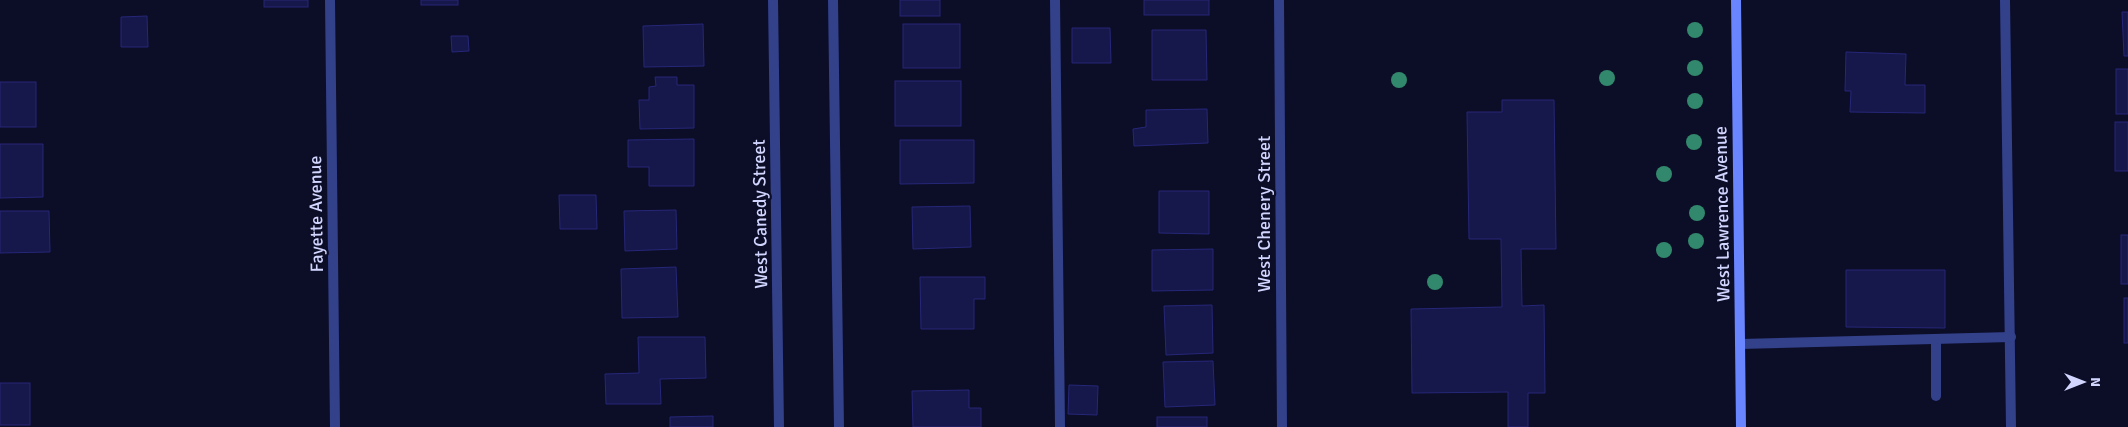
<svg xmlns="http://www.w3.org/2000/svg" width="2128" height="427" font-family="Signika,sans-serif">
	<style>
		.building { fill: #16174a; stroke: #262778 }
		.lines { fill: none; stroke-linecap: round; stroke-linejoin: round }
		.lane { stroke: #33418b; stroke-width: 10 }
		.street { stroke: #33418b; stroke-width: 10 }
		.secondary { stroke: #6985ff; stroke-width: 10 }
		.tree { fill: #32886c }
		.labels { text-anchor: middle; stroke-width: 4.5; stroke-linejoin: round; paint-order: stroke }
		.street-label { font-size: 18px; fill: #d2d6ff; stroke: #0c0d27 }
	</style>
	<rect width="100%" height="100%" fill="#0c0d27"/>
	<!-- building -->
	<g class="building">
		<rect x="264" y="0" width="44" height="7"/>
		<rect x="421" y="0" width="37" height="5"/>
		<rect x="900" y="0" width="40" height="16"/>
		<rect x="1144" y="0" width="65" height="15"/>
		<polygon points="2122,12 2128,12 2128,56 2124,56"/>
		<polygon points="147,16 148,47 121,47 121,17"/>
		<polygon points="703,24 704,66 644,67 643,26"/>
		<rect x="903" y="24" width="57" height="44"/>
		<polygon points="1072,28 1110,28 1111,63 1072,63"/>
		<polygon points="1152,30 1206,30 1207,80 1152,80"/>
		<polygon points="451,36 468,36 469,51 452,52"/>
		<polygon points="1846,52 1906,54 1905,85 1925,85 1925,113 1850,112 1851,91 1845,91"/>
		<rect x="2116" y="69" width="12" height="45"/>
		<polygon points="655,77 677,77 677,85 694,85 694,128 640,129 639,100 649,100 649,87 656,86"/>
		<rect x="895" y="81" width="66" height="45"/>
		<rect x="0" y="82" width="36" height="45"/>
		<polygon points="1502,100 1554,100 1556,249 1521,249 1522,306 1544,305 1545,393 1528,393 1528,427 1508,427 1508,392 1412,393 1411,309 1502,307 1501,239 1469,239 1467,112 1502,112"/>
		<polygon points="1207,109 1208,143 1134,146 1133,129 1146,127 1146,110"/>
		<rect x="2115" y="122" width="13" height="49"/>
		<polygon points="694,139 694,186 649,186 649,167 628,167 628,140"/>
		<polygon points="900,140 974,140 974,183 900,184"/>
		<polygon points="0,144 43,144 43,197 0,198"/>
		<polygon points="1159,191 1209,191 1209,234 1159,233"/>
		<polygon points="559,195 596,195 597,229 560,229"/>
		<polygon points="970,206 971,247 913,249 912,207"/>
		<polygon points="676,210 677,249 625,251 624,211"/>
		<polygon points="0,211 49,211 50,252 0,253"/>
		<rect x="2121" y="235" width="7" height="49"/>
		<polygon points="1213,249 1213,290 1152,291 1152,250"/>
		<polygon points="676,267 678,317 622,318 621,269"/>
		<polygon points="1846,270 1945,270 1945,328 1846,327"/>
		<polygon points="920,277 985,277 985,299 974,299 974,329 921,329"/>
		<rect x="2124" y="298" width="4" height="45"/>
		<polygon points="1212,305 1213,353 1166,355 1164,306"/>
		<polygon points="638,337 705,337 706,378 660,379 661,404 606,404 605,374 639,373"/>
		<polygon points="1213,361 1215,405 1165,407 1163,362"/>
		<rect x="0" y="383" width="30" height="42"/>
		<polygon points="1069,385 1098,386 1097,415 1068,414"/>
		<polygon points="969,390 969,408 981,408 981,427 913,427 912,391"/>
		<polygon points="713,416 713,427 670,427 670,417"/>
		<rect x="1157" y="417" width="50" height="10"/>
	</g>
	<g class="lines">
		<!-- lane -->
		<g class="lane">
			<polyline points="1055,0 1060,427"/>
			<polyline points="2005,0 2011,427"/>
			<polyline points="1936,339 1936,396"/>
			<polyline points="1740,344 2011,337"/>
		</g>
		<!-- street -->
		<g class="street">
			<polyline points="330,0 335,427"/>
			<polyline points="773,0 779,427"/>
			<polyline points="833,0 839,427"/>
			<polyline points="1279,0 1282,427"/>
		</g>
		<!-- secondary -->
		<polyline class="secondary" points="1736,0 1741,427"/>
	</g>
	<!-- trees -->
	<g class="tree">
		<circle cx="1695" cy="30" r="8"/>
		<circle cx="1695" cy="68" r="8"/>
		<circle cx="1607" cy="78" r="8"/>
		<circle cx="1399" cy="80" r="8"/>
		<circle cx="1695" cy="101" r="8"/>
		<circle cx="1694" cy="142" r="8"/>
		<circle cx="1664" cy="174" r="8"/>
		<circle cx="1697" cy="213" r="8"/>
		<circle cx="1696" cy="241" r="8"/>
		<circle cx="1664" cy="250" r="8"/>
		<circle cx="1435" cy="282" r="8"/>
	</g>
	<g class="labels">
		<!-- street labels -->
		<g class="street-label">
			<text transform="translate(316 214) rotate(-91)" y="6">Fayette Avenue</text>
			<text transform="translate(760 214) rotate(-91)" y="6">West Canedy Street</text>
			<text transform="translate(1264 214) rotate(-90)" y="6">West Chenery Street</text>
			<text transform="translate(1722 214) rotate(-91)" y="6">West Lawrence Avenue</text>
		</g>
	</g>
	<!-- north arrow -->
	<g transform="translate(2083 382) rotate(90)" stroke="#0c0d27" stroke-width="4" paint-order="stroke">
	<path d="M0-4L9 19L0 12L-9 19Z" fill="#d2d6ff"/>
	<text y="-8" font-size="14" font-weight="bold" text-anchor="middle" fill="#d2d6ff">N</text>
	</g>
</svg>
